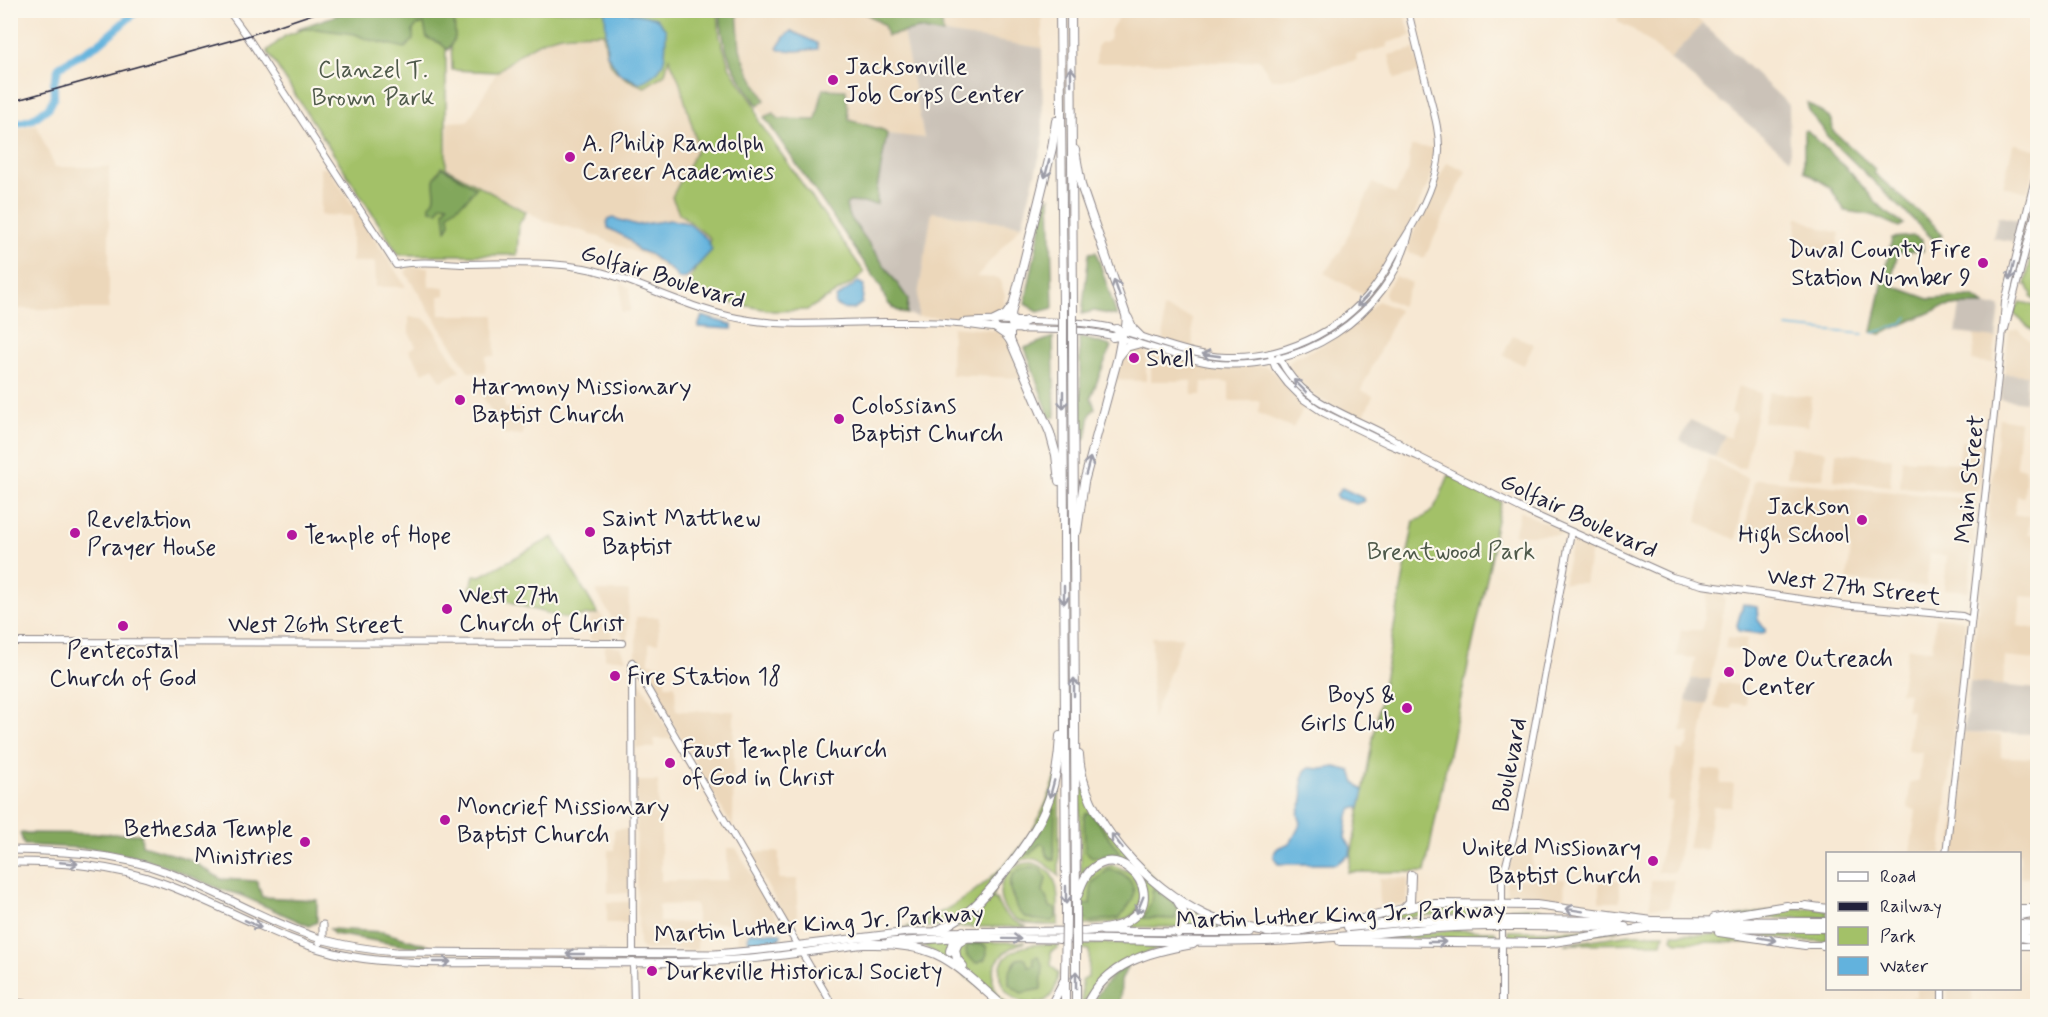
<svg xmlns="http://www.w3.org/2000/svg" width="2048" height="1017" font-family="Mynerve,sans-serif">
	<style>
		.built { fill: #ecd7ba; fill-rule: evenodd }
		.industrial { fill: #cbc2b8 }
		.green { fill: #a3c168; stroke: #627252; stroke-width: 1.5; fill-rule: evenodd }
		.forest { fill: #82a75c; stroke: #52644c; stroke-width: 1.5 }
		.water { fill: #62b2dd; stroke: #426a8c; stroke-width: 1.5 }
		.lines { fill: none; stroke-linecap: round; stroke-linejoin: round }
		.stream { stroke: #62b2dd; stroke-width: 1.5 }
		.river { stroke: #62b2dd; stroke-width: 8 }
		.secondary-casing { stroke: #8c8587; stroke-width: 8 }
		.primary-casing { stroke: #8c8587; stroke-width: 8 }
		.trunk-casing { stroke: #8c8587; stroke-width: 9 }
		.motorway-casing { stroke: #8c8587; stroke-width: 10 }
		.secondary { stroke: #fff; stroke-width: 6 }
		.primary { stroke: #fff; stroke-width: 6 }
		.trunk { stroke: #fff; stroke-width: 7 }
		.motorway { stroke: #fff; stroke-width: 8 }
		.rail { stroke: #22223b; stroke-width: 1.5 }
		.motorway-bridge-casing { stroke: #8c8587; stroke-width: 10; stroke-linecap: butt }
		.motorway-bridge { stroke: #fff; stroke-width: 8 }
		.oneway { stroke: #9c9ca7 }
		.poi-dot { fill: #b5179e; stroke: #fbf7ec; stroke-width: 2 }
		.labels { text-anchor: middle; stroke-width: 4.5; stroke-linejoin: round; paint-order: stroke }
		.poi-label { font-size: 24px; fill: #22223b; stroke: #fbf7ec; text-anchor: start }
		.park-label { font-size: 24px; fill: #4f5a4b; stroke: #fbf7ec }
		.street-label { font-size: 24px; fill: #22223b; stroke: #fbf7ec }
	</style>
	<rect width="100%" height="100%" fill="#fbf7ec"/>
	<filter id="ink" filterUnits="userSpaceOnUse"><feTurbulence type="fractalNoise" baseFrequency=".0167" numOctaves="2"/><feDisplacementMap in="SourceGraphic" scale="12" xChannelSelector="R" yChannelSelector="G"/><feConvolveMatrix kernelMatrix="1 2 1 2 8 2 1 2 1" color-interpolation-filters="sRGB"/></filter>
	<filter id="wash" filterUnits="userSpaceOnUse"><feTurbulence type="fractalNoise" baseFrequency=".008" numOctaves="4" result="noise"/><feDisplacementMap in="SourceGraphic" scale="24" xChannelSelector="R" yChannelSelector="G"/><feGaussianBlur stdDeviation="1.35" result="paint"/><feColorMatrix in="noise" values="0 0 0 0 0 0 0 0 0 0 0 0 0 0 0 0 0 1.4 0 .05"/><feComposite in="paint" operator="in"/></filter>
	<g filter="url(#wash)">
		<rect width="100%" height="100%" fill="#f7e8d3"/>
		<!-- built -->
		<g class="built">
			<polygon points="737,11 862,11 884,25 887,35 903,32 924,139 887,134 883,130 848,120 846,90 816,120 779,119 773,113 764,117 758,106 765,100 748,70 739,49"/>
			<polygon points="941,11 1042,11 1042,48 943,34"/>
			<polygon points="1123,11 1404,11 1411,36 1387,43 1387,47 1356,55 1357,60 1283,79 1271,79 1259,59 1243,62 1096,63 1097,47 1101,42 1104,43 1109,40 1111,29"/>
			<polygon points="1618,11 1689,11 1703,24 1670,59 1634,30 1618,22"/>
			<polygon points="604,33 668,57 679,80 698,147 672,197 679,213 710,238 710,250 692,272 690,284 642,255 589,233 545,221 447,168 448,122 468,121 497,72 511,60 537,45 557,36"/>
			<polygon points="1414,49 1420,72 1395,79 1389,55"/>
			<polygon points="36,124 55,167 109,167 109,309 11,309 11,132"/>
			<polygon points="2016,144 2037,150 2028,192 2003,186 2013,145"/>
			<polygon points="1411,146 1435,148 1430,180 1408,227 1384,270 1365,295 1324,273 1340,252 1373,183 1395,194 1408,171"/>
			<polygon points="1447,162 1466,171 1424,259 1407,251 1415,228"/>
			<polygon points="320,168 328,168 406,287 376,287 375,262 352,262 352,216 321,215"/>
			<polygon points="932,212 1022,225 976,277 999,278 1005,295 999,317 918,317 918,296"/>
			<polygon points="1797,217 1823,229 1840,233 1834,258 1794,250"/>
			<polygon points="409,267 428,267 429,287 445,287 445,295 439,296 440,315 494,315 495,356 486,356 485,372 469,372 405,272"/>
			<polygon points="1395,276 1412,283 1401,306 1386,298 1384,293"/>
			<polygon points="621,283 630,288 630,312 621,312"/>
			<polygon points="1378,301 1399,310 1361,390 1373,396 1362,420 1316,397 1294,375 1289,363 1293,358 1317,348 1345,331"/>
			<polygon points="1163,308 1192,318 1193,348 1164,341"/>
			<polygon points="409,317 423,318 430,324 460,371 441,381 433,367 423,373 409,350 416,346 409,333"/>
			<polygon points="952,327 998,331 1009,342 1021,378 951,375"/>
			<polygon points="2018,329 2037,348 2037,376 2004,374 2009,331"/>
			<polygon points="1513,335 1534,344 1524,365 1503,355"/>
			<polygon points="1975,335 1996,338 1993,363 1972,361"/>
			<polygon points="1135,346 1143,349 1146,353 1146,381 1114,380 1121,355 1124,350"/>
			<polygon points="1154,351 1214,366 1266,366 1274,372 1283,383 1306,405 1293,428 1258,413 1260,401 1229,401 1229,382 1202,382 1201,395 1192,395 1191,381 1151,381 1151,355"/>
			<polygon points="494,383 504,383 505,408 523,408 523,435 505,435 479,391 494,391"/>
			<polygon points="1738,386 1761,393 1745,468 1737,467 1715,457 1724,435 1730,438 1736,415 1731,413"/>
			<polygon points="1769,392 1812,397 1808,426 1763,422"/>
			<polygon points="1999,418 2020,422 2016,467 2026,469 2024,497 2017,496 2014,515 2030,516 2028,534 2032,534 2037,541 2038,597 2021,596 2018,626 2037,629 2037,660 2005,657 2003,686 1970,682"/>
			<polygon points="1961,441 1985,443 1978,493 1900,487 1902,459 1958,463"/>
			<polygon points="1790,447 1826,451 1823,479 1787,476"/>
			<polygon points="1836,452 1892,458 1890,486 1834,480"/>
			<polygon points="1708,458 1748,479 1736,540 1697,522"/>
			<polygon points="1758,479 1976,500 1978,503 1968,591 1944,589 1947,556 1930,554 1926,587 1847,580 1851,547 1744,536 1754,482"/>
			<polygon points="1520,511 1562,531 1563,535 1514,535"/>
			<polygon points="1573,537 1592,544 1585,583 1563,583"/>
			<polygon points="1708,589 1721,592 1725,601 1711,679 1691,679 1695,658 1676,656 1681,630 1702,630"/>
			<polygon points="596,591 629,591 628,645 627,644"/>
			<polygon points="600,613 613,635 612,639 590,640 590,615"/>
			<polygon points="636,617 659,617 658,643 649,643 649,663 665,665 665,685 675,685 676,711 734,711 733,828 636,660"/>
			<polygon points="1936,617 1962,619 1965,623 1941,853 1910,853 1916,810 1908,808 1910,782 1919,781 1922,753 1907,751 1912,711 1906,710 1909,693 1900,692 1908,648 1932,650"/>
			<polygon points="1152,637 1183,637 1152,720"/>
			<polygon points="1727,637 1747,639 1745,651 1725,648"/>
			<polygon points="605,645 620,647 626,659 605,659"/>
			<polygon points="638,678 673,739 654,739 654,748 636,748 636,679"/>
			<polygon points="1718,682 1748,687 1746,705 1732,703 1731,709 1714,707"/>
			<polygon points="1686,701 1707,704 1676,870 1674,872 1657,872 1673,802 1667,800 1677,750 1684,750 1685,747 1688,746 1690,733 1681,732"/>
			<polygon points="1964,732 2001,735 2001,757 2032,758 2033,734 2037,734 2037,877 2020,877 2020,854 1951,854"/>
			<polygon points="1703,769 1721,771 1720,784 1734,784 1732,806 1713,806 1706,850 1688,848"/>
			<path d="M636,781h22v25h3v75l67,-1 -1,-32h9l44,75h-33v24l-9,1 -1,-25h-39l-1,27h-51l-5,-2 -2,-4 -2,-58zM696,904l1,19 -38,-1v-17z"/>
			<polygon points="614,829 629,829 629,893 608,893 608,850 614,850"/>
			<polygon points="1514,848 1533,849 1532,872 1512,872 1509,870"/>
			<polygon points="748,852 779,852 779,879 797,879 797,923 788,922"/>
			<polygon points="1379,878 1407,878 1408,881 1407,903 1380,907"/>
			<polygon points="1514,879 1565,879 1564,901 1510,901 1507,896 1506,882 1507,880"/>
			<rect x="1599" y="880" width="21" height="22"/>
			<polygon points="1651,880 1674,880 1669,908 1650,907"/>
			<polygon points="607,902 629,902 628,923 607,923"/>
			<polygon points="1916,989 1936,989 1936,1006 1911,1006 1911,998 1916,997"/>
			<rect x="1948" y="989" width="24" height="17"/>
		</g>
		<!-- industrial -->
		<g class="industrial">
			<polygon points="1703,24 1789,105 1790,159 1670,59"/>
			<polygon points="919,29 1042,48 1043,143 1022,225 932,212 918,296 918,317 907,314 908,299 848,213 846,205 849,202 877,203 877,189 887,134 924,138 903,32"/>
			<polygon points="1998,216 2021,221 2015,242 1993,238"/>
			<polygon points="1960,305 2000,306 1996,338 1956,333"/>
			<polygon points="2004,374 2027,375 2025,402 2001,399"/>
			<polygon points="1690,420 1724,435 1715,457 1680,440"/>
			<polygon points="1691,679 1711,679 1707,704 1686,701"/>
			<polygon points="1970,682 2037,689 2037,734 1964,732"/>
		</g>
		<!-- green -->
		<g class="green">
			<polygon points="353,11 446,11 446,168 526,212 519,224 517,255 399,255 267,51 285,36"/>
			<path d="M450,11h268l2,26 10,31 25,37 4,17 105,150 -10,10 -47,28 -34,1 -62,-12 -21,-15c3,-22 20,-24 20,-46l-31,-25 -7,-16 26,-50 -19,-67 -10,-22 -4,16 -20,13c-30,-11 -40,-21 -41,-54 -15,1 -32,0 -47,3 -22,5 -43,22 -60,36l-45,-2z"/>
			<polygon points="2037,231 2037,300 2031,297 2032,294 2027,285 2025,285"/>
			<polygon points="2020,302 2030,304 2037,308 2037,334 2013,313"/>
			<path d="M1449,475l52,27 -7,31 1,8 -51,235 -19,96h-77l66,-351c23,-5 26,-27 35,-46z"/>
			<polygon points="553,537 598,614 564,618 528,608 491,595 470,590 474,575 481,576"/>
			<path d="M1059,769v107c-16,-17 -32,-26 -51,-6 -11,11 -13,14 -15,29h3c6,16 16,22 31,28h-98l-29,2c54,-16 115,-61 140,-113 8,-15 13,-31 19,-47zM1040,832l14,28c-8,-3 -9,-6 -9,-14l-4,-3 -12,11 -7,-6z"/>
			<path d="M1079,776l19,43 78,83 6,15 -4,10h-56l19,-19v-32c-14,-21 -38,-21 -57,-7l1,4 -4,2z"/>
			<path d="M1032,863c31,7 26,37 26,62 -14,0 -29,1 -42,-6 -29,-16 -15,-57 16,-56zM1024,868l19,17v6l7,16 -37,-9c-7,-16 -4,-21 11,-30z"/>
			<path d="M1113,865l20,8c2,7 8,16 8,23 -2,30 -38,28 -59,29 -1,-28 -2,-55 31,-60z"/>
			<polygon points="1183,906 1231,927 1183,929"/>
			<polygon points="1424,906 1493,907 1495,908 1495,916 1429,915 1360,922"/>
			<polygon points="1526,907 1604,917 1509,916 1510,908"/>
			<polygon points="1810,908 1827,910 1827,918 1728,918 1782,909"/>
			<polygon points="1449,930 1495,931 1495,938 1369,938"/>
			<polygon points="1621,930 1536,941 1509,940 1508,931"/>
			<polygon points="1737,931 1827,931 1827,941 1798,941"/>
			<polygon points="1631,934 1664,934 1662,943 1564,944"/>
			<polygon points="1673,934 1730,935 1775,943 1677,942 1672,939"/>
			<path d="M942,942h83c-33,9 -45,43 -15,64h-4l-80,-59 -13,-4zM971,944h10l4,11 -2,5 -7,2 -9,-6z"/>
			<path d="M1108,943h68l-36,12 -49,36 -9,15v-25l6,-4c0,-9 2,-18 1,-27l-7,-1v-4z"/>
			<path d="M1040,944l18,1v3l-7,3v14l7,8c-1,11 -3,21 -13,28 -41,16 -75,-51 -5,-57z"/>
		</g>
		<!-- forest -->
		<g class="forest">
			<polygon points="349,11 454,11 455,38 448,50 440,43 427,38 424,24 417,25 413,30 413,40 405,48 366,39 355,34 316,29 296,29"/>
			<path d="M720,11h17l3,38 8,21 17,30 -7,6c-24,-35 -36,-52 -38,-95z"/>
			<polygon points="862,11 941,11 943,34 919,29 887,36 884,25"/>
			<path d="M823,89l23,1 3,30 34,10 4,4 -10,55v15l-28,-2 -3,3 2,9 60,85 -1,15c-16,-4 -22,-12 -26,-27l-117,-170 9,-4 6,6 37,1z"/>
			<path d="M1807,102l25,18 1,11 43,39 -2,3 61,53 7,10 -8,4 -108,-105c-5,-13 -18,-18 -19,-33z"/>
			<polygon points="1807,130 1851,173 1883,210 1904,224 1899,227 1872,215 1845,211 1830,187 1804,171 1804,131"/>
			<path d="M442,167l34,21 -9,11 -18,14 1,11 -4,6 -2,-19 4,-6 -7,-1 -3,7 -8,-1v-5c9,-9 3,-14 4,-25 1,-4 6,-10 8,-13z"/>
			<polygon points="1050,197 1053,308 1038,312 1025,304 1046,200"/>
			<polygon points="1914,236 1922,240 1923,251 1898,252 1890,285 1929,299 1973,297 1984,305 1960,305 1940,308 1881,334 1872,332 1892,238"/>
			<polygon points="1096,252 1117,316 1094,311 1082,314 1089,253"/>
			<polygon points="1053,337 1055,417 1050,418 1025,348"/>
			<polygon points="1079,337 1111,346 1091,397 1095,408 1090,415 1086,439 1082,440"/>
			<path d="M1049,808l6,1 -1,51c-7,-2 -9,-6 -9,-14l-4,-3 -12,11h-6l-1,-6 18,-16z"/>
			<polygon points="1086,813 1091,813 1120,853 1092,857 1085,851 1084,816"/>
			<polygon points="20,833 141,834 142,845 189,859 221,879 257,881 262,897 317,900 317,922 309,926 238,894 222,890 176,870 138,857 98,849 24,845"/>
			<path d="M1033,867l8,2 5,9 -3,13 7,16 6,2v8l-4,4c-9,0 -20,0 -28,-5 -7,-5 -8,-9 -10,-16 -7,-20 -4,-32 19,-33z"/>
			<path d="M1108,870c15,0 29,12 25,28 -2,7 -10,14 -14,20l-30,4 -5,-4v-13l6,-1 2,-21z"/>
			<path d="M1153,888c10,6 17,11 25,20l-3,11 -32,-1 8,-15z"/>
			<polygon points="330,929 383,932 433,947 412,947 334,934"/>
			<polygon points="981,944 986,946 987,954 985,959 976,963 967,956 966,949 968,945"/>
			<polygon points="1038,956 1043,966 1041,989 1021,993 1009,984 1009,973 1017,959 1025,958 1029,967 1034,966 1033,957"/>
			<path d="M1128,965l-7,16 -1,25h-29c8,-18 21,-30 37,-41z"/>
		</g>
		<!-- water -->
		<g class="water">
			<path d="M605,11l23,1 28,6 10,12c-1,29 2,41 -27,53l-20,-10 -12,-19z"/>
			<polygon points="791,31 817,43 818,49 796,51 779,50 777,48 785,36"/>
			<polygon points="613,218 637,225 670,220 688,223 707,239 712,250 686,278 679,279 672,271 649,254 638,250 627,238 608,228 607,220"/>
			<polygon points="858,282 864,285 862,303 854,309 844,309 835,305 836,298"/>
			<polygon points="702,316 732,325 732,329 698,327"/>
			<polygon points="1342,488 1363,498 1364,501 1356,504 1337,498 1336,495"/>
			<polygon points="1743,604 1757,607 1758,620 1765,629 1765,633 1762,634 1739,631 1737,625"/>
			<path d="M1335,767l16,4 4,11 9,9 -4,16 -8,2 -4,7 -3,22 6,9 -1,8 -14,9h-58l-4,-7c0,-12 10,-10 17,-15l10,-19 -3,-9 5,-13 -1,-22 3,-8 4,-3 13,1z"/>
			<polygon points="751,932 781,933 781,936 778,940 762,940 762,942 749,944 748,935"/>
		</g>
		<g class="lines">
			<!-- stream -->
			<g class="stream">
				<polyline points="1786,327 1863,334"/>
				<polyline points="1873,333 1901,324 1908,317"/>
			</g>
			<!-- river -->
			<polyline class="river" points="10,126 33,119 49,107 54,98 54,82 59,67 101,42 138,10"/>
		</g>
	</g>
	<g filter="url(#ink)">
		<g class="lines">
			<!-- secondary casing -->
			<g class="secondary-casing">
				<g id="secondary">
					<path d="M228,10l19,26 149,229c21,-4 44,-2 65,-1 49,0 100,-5 147,10 47,15 92,39 141,46 44,7 92,2 136,2 24,0 48,-1 72,2 16,1 32,4 49,5 25,1 51,0 76,2 44,4 84,25 128,32 87,12 180,-45 200,-133"/>
					<path d="M963,322c23,-2 46,-1 68,-1 26,1 51,0 77,6 39,9 77,28 118,30 57,2 112,-24 147,-68 12,-15 20,-34 31,-50 16,-25 33,-56 35,-87 1,-21 -6,-42 -11,-62 -7,-27 -14,-53 -20,-80"/>
					<polyline points="1270,353 1275,367 1288,384 1303,399 1324,413 1388,444 1417,456 1528,512 1672,577 1702,585 1842,605 1962,616 1971,620"/>
					<path d="M1279,357c25,55 90,60 133,95"/>
					<polyline points="10,642 622,643"/>
					<polyline points="632,662 833,1006"/>
					<polyline points="632,663 633,954"/>
					<polyline points="633,962 634,1006"/>
					<polyline points="1502,1006 1502,880 1516,827 1571,532"/>
				</g>
			</g>
			<!-- primary casing -->
			<g class="primary-casing">
				<g id="primary">
					<polyline points="2005,329 2038,203"/>
					<polyline points="1946,854 2002,341 2005,302 2038,166"/>
					<polyline points="1787,906 1809,906"/>
					<polyline points="2020,908 2038,908"/>
					<polyline points="1805,945 1826,945"/>
					<polyline points="2020,946 2038,946"/>
					<polyline points="1942,988 1942,1006"/>
				</g>
			</g>
			<!-- trunk casing -->
			<g class="trunk-casing">
				<g id="trunk">
					<path d="M10,850c53,1 104,3 154,21 54,20 104,52 160,69 23,6 48,10 72,12l319,2 45,-4 148,-18 172,-1"/>
					<path d="M10,862c53,0 103,3 152,21 64,23 120,60 186,73 55,10 112,6 168,6 72,0 145,3 218,-2 45,-2 90,-12 135,-16"/>
					<polyline points="1103,931 1179,932"/>
					<polyline points="320,942 323,939 323,925"/>
					<polyline points="889,942 954,938 1059,939"/>
				</g>
			</g>
			<!-- motorway casing -->
			<g class="motorway-casing">
				<g id="motorway">
					<polyline points="1060,10 1063,309"/>
					<polyline points="1071,10 1073,309"/>
					<path d="M1075,150l6,35 45,130c2,11 -1,20 -13,22"/>
					<polyline points="1128,318 1133,329 1140,336"/>
					<polyline points="994,321 1006,315 1011,308"/>
					<polyline points="1026,321 1014,326 1010,332 1010,340 1050,433 1056,455 1059,481"/>
					<polyline points="996,328 1006,335 1010,340"/>
					<polyline points="1022,329 1012,324 1011,314 1052,148 1056,121"/>
					<polyline points="1063,342 1066,916"/>
					<polyline points="1073,342 1076,916"/>
					<polyline points="1119,356 1126,347 1137,344"/>
					<polyline points="1077,531 1084,482 1118,357 1122,336 1117,329"/>
					<path d="M1079,755c4,65 69,133 126,160 21,10 44,13 66,17"/>
					<path d="M1078,895c21,-75 99,-4 50,26 -13,8 -30,9 -45,10"/>
					<path d="M1177,900c8,12 10,21 1,33"/>
					<polyline points="1806,906 1828,909"/>
					<polyline points="1405,907 1410,902 1411,875"/>
					<polyline points="2020,915 2038,912"/>
					<polyline points="1714,918 1787,906"/>
					<polyline points="1519,920 1619,921"/>
					<polyline points="1649,921 1828,922"/>
					<polyline points="2020,924 2038,925"/>
					<polyline points="1519,926 1625,927"/>
					<polyline points="1348,927 1416,921 1489,920"/>
					<polyline points="1649,927 1828,928"/>
					<polyline points="2020,930 2038,931"/>
					<path d="M937,931c33,-17 43,-29 66,-57 38,-47 54,-76 57,-138"/>
					<polyline points="1297,931 1358,920 1419,905 1436,904 1536,905 1652,921"/>
					<polyline points="1179,932 1249,932"/>
					<polyline points="1267,932 1300,931"/>
					<polyline points="1719,932 1805,945"/>
					<polyline points="2020,937 2038,940"/>
					<path d="M1059,939c78,1 156,5 233,1 66,-3 131,-14 197,-14"/>
					<polyline points="1340,941 1547,943 1652,927"/>
					<path d="M866,944c73,-2 85,17 137,62"/>
					<polyline points="1823,945 1828,944"/>
					<polyline points="950,951 954,938 963,931"/>
					<polyline points="1076,954 1076,1006"/>
					<polyline points="963,966 957,959 955,950 958,943 966,938"/>
					<polyline points="1065,980 1065,1006"/>
					<polyline points="1048,1006 1053,1002 1065,979"/>
					<path d="M1086,1006c19,-43 64,-55 107,-62"/>
				</g>
			</g>
			<!-- secondary -->
			<use href="#secondary" class="secondary"/>
			<!-- primary -->
			<use href="#primary" class="primary"/>
			<!-- trunk -->
			<use href="#trunk" class="trunk"/>
			<!-- motorway -->
			<use href="#motorway" class="motorway"/>
			<!-- rail -->
			<g class="rail">
				<polyline points="10,102 247,36 324,10"/>
				<polyline points="10,999 81,1006"/>
			</g>
			<!-- motorway-bridge casing -->
			<g class="motorway-bridge-casing">
				<g id="motorway-bridge">
					<polyline points="1063,309 1063,342"/>
					<polyline points="1073,342 1073,309"/>
					<polyline points="1076,916 1076,954"/>
					<polyline points="1489,920 1519,920"/>
					<polyline points="1489,926 1519,926"/>
					<polyline points="1065,979 1066,916"/>
				</g>
			</g>
			<!-- motorway-bridge -->
			<use href="#motorway-bridge" class="motorway-bridge"/>
		</g>
		<!-- one-way arrows -->
		<defs><path id="oneway-shaft" d="M-6 0H5M1.5-3L5.5 0L1.5 3" fill="none" stroke-width="1.6" stroke-linecap="round" stroke-linejoin="round" transform="scale(1.5)"/></defs>
		<g class="oneway">
			<use href="#oneway-shaft" transform="translate(1071 76) rotate(-91)"/>
			<use href="#oneway-shaft" transform="translate(1047 169) rotate(104)"/>
			<use href="#oneway-shaft" transform="translate(2012 271) rotate(103)"/>
			<use href="#oneway-shaft" transform="translate(1117 288) rotate(-109)"/>
			<use href="#oneway-shaft" transform="translate(1363 300) rotate(133)"/>
			<use href="#oneway-shaft" transform="translate(1211 355) rotate(-172)"/>
			<use href="#oneway-shaft" transform="translate(1300 386) rotate(-135)"/>
			<use href="#oneway-shaft" transform="translate(1063 400) rotate(90)"/>
			<use href="#oneway-shaft" transform="translate(1088 466) rotate(-75)"/>
			<use href="#oneway-shaft" transform="translate(1064 595) rotate(90)"/>
			<use href="#oneway-shaft" transform="translate(1074 687) rotate(-90)"/>
			<use href="#oneway-shaft" transform="translate(1052 789) rotate(105)"/>
			<use href="#oneway-shaft" transform="translate(1117 841) rotate(-128)"/>
			<use href="#oneway-shaft" transform="translate(69 863) rotate(5)"/>
			<use href="#oneway-shaft" transform="translate(1066 895) rotate(90)"/>
			<use href="#oneway-shaft" transform="translate(1140 905) rotate(112)"/>
			<use href="#oneway-shaft" transform="translate(1574 910) rotate(-171)"/>
			<use href="#oneway-shaft" transform="translate(253 924) rotate(25)"/>
			<use href="#oneway-shaft" transform="translate(1012 939) rotate(1)"/>
			<use href="#oneway-shaft" transform="translate(1767 939) rotate(10)"/>
			<use href="#oneway-shaft" transform="translate(1437 942)"/>
			<use href="#oneway-shaft" transform="translate(575 954) rotate(180)"/>
			<use href="#oneway-shaft" transform="translate(442 962)"/>
			<use href="#oneway-shaft" transform="translate(1076 980) rotate(-90)"/>
		</g>
	</g>
	<!-- markers -->
	<g class="poi-dot">
		<circle cx="833" cy="80" r="6"/>
		<circle cx="570" cy="157" r="6"/>
		<circle cx="1983" cy="263" r="6"/>
		<circle cx="1134" cy="358" r="6"/>
		<circle cx="460" cy="400" r="6"/>
		<circle cx="839" cy="419" r="6"/>
		<circle cx="1862" cy="520" r="6"/>
		<circle cx="590" cy="532" r="6"/>
		<circle cx="75" cy="533" r="6"/>
		<circle cx="292" cy="535" r="6"/>
		<circle cx="447" cy="609" r="6"/>
		<circle cx="123" cy="626" r="6"/>
		<circle cx="1729" cy="672" r="6"/>
		<circle cx="615" cy="676" r="6"/>
		<circle cx="1407" cy="708" r="6"/>
		<circle cx="670" cy="763" r="6"/>
		<circle cx="445" cy="820" r="6"/>
		<circle cx="305" cy="842" r="6"/>
		<circle cx="1653" cy="861" r="6"/>
		<circle cx="652" cy="971" r="6"/>
	</g>
	<g class="labels">
		<!-- poi labels -->
		<g class="poi-label">
			<text x="845" y="74">Jacksonville<tspan x="845" dy="28">Job Corps Center</tspan></text>
			<text x="582" y="151">A. Philip Randolph<tspan x="582" dy="28">Career Academies</tspan></text>
			<text x="1971" y="257" text-anchor="end">Duval County Fire<tspan x="1971" dy="28">Station Number 9</tspan></text>
			<text x="1146" y="366">Shell</text>
			<text x="472" y="394">Harmony Missionary<tspan x="472" dy="28">Baptist Church</tspan></text>
			<text x="851" y="413">Colossians<tspan x="851" dy="28">Baptist Church</tspan></text>
			<text x="1850" y="514" text-anchor="end">Jackson<tspan x="1850" dy="28">High School</tspan></text>
			<text x="602" y="526">Saint Matthew<tspan x="602" dy="28">Baptist</tspan></text>
			<text x="87" y="527">Revelation<tspan x="87" dy="28">Prayer House</tspan></text>
			<text x="304" y="543">Temple of Hope</text>
			<text x="459" y="603">West 27th<tspan x="459" dy="28">Church of Christ</tspan></text>
			<text x="123" y="658" text-anchor="middle">Pentecostal<tspan x="123" dy="28">Church of God</tspan></text>
			<text x="1741" y="666">Dove Outreach<tspan x="1741" dy="28">Center</tspan></text>
			<text x="627" y="684">Fire Station 18</text>
			<text x="1395" y="702" text-anchor="end">Boys &amp;<tspan x="1395" dy="28">Girls Club</tspan></text>
			<text x="682" y="757">Faust Temple Church<tspan x="682" dy="28">of God in Christ</tspan></text>
			<text x="457" y="814">Moncrief Missionary<tspan x="457" dy="28">Baptist Church</tspan></text>
			<text x="293" y="836" text-anchor="end">Bethesda Temple<tspan x="293" dy="28">Ministries</tspan></text>
			<text x="1641" y="855" text-anchor="end">United Missionary<tspan x="1641" dy="28">Baptist Church</tspan></text>
			<text x="664" y="979">Durkeville Historical Society</text>
		</g>
		<!-- park labels -->
		<g class="park-label">
			<text x="373" y="77">Clanzel T.<tspan x="373" dy="28">Brown Park</tspan></text>
			<text x="1451" y="559">Brentwood Park</text>
		</g>
		<!-- street labels -->
		<g class="street-label">
			<text transform="translate(663 276) rotate(17)" y="8">Golfair Boulevard</text>
			<text transform="translate(1969 479) rotate(-84)" y="8">Main Street</text>
			<text transform="translate(1579 515) rotate(25)" y="8">Golfair Boulevard</text>
			<text transform="translate(1854 586) rotate(7)" y="8">West 27th Street</text>
			<text x="316" y="632">West 26th Street</text>
			<text transform="translate(1509 765) rotate(-79)" y="8">Boulevard</text>
			<text transform="translate(1341 914) rotate(-2)" y="8">Martin Luther King Jr. Parkway</text>
			<text transform="translate(819 923) rotate(-4)" y="8">Martin Luther King Jr. Parkway</text>
		</g>
	</g>
	<!-- margin -->
	<rect width="2048" height="1017" fill="none" stroke="#fbf7ec" stroke-width="36"/>
	<!-- legend -->
	<rect x="1826" y="852" width="195" height="138" fill="#fbf7ec" stroke="#a4a2a5" stroke-width="1.5"/>
	<rect x="1838" y="872" width="30" height="9" fill="#ffffff" stroke="#a4a2a5" stroke-width="1.5"/>
	<text x="1880" y="882" font-size="18" fill="#22223b">Road</text>
	<rect x="1838" y="902" width="30" height="9" fill="#22223b" stroke="#a4a2a5" stroke-width="1.5"/>
	<text x="1880" y="912" font-size="18" fill="#22223b">Railway</text>
	<rect x="1838" y="927" width="30" height="18" fill="#a3c168" stroke="#a4a2a5" stroke-width="1.5"/>
	<text x="1880" y="942" font-size="18" fill="#22223b">Park</text>
	<rect x="1838" y="957" width="30" height="18" fill="#62b2dd" stroke="#a4a2a5" stroke-width="1.5"/>
	<text x="1880" y="972" font-size="18" fill="#22223b">Water</text>
</svg>
